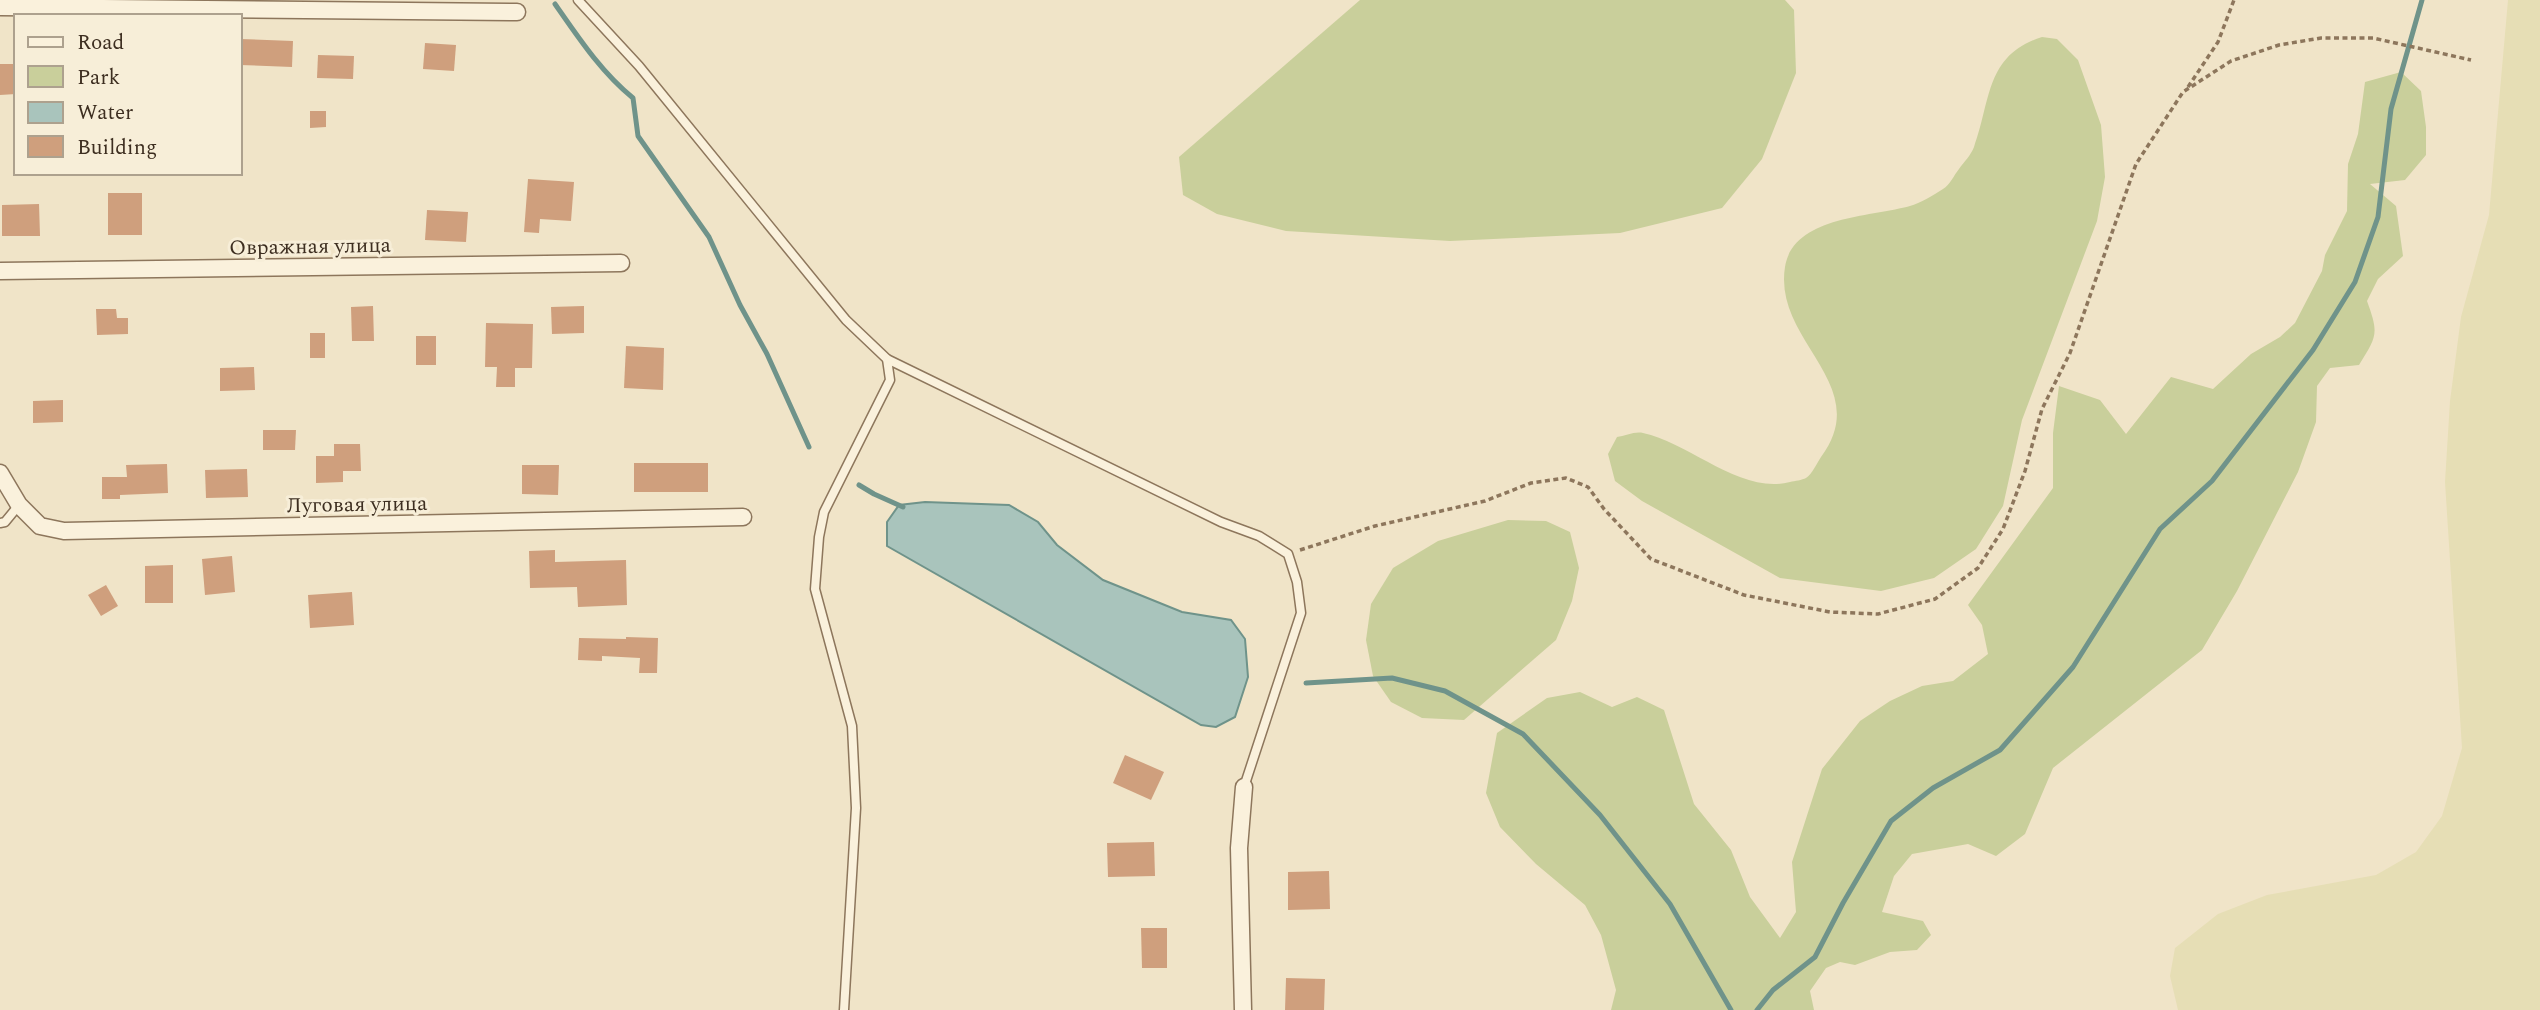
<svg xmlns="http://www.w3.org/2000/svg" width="2540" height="1010" font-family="Spectral,serif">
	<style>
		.farmland { fill: #e6deb5 }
		.green { fill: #c9cf9b }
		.water { fill: #a9c4bc; stroke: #6f938a; stroke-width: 2 }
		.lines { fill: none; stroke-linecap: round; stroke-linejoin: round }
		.stream { stroke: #6f938a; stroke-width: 5 }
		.building { fill: #cf9f7d }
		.service-casing { stroke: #8d765c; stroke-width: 11 }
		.minor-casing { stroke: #8d765c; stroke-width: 19 }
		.path { stroke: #8d765c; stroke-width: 3.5; stroke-dasharray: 5 3.5; stroke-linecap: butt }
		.service { stroke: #faf1dc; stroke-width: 8 }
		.minor { stroke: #faf1dc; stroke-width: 16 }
		.labels { text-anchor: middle; stroke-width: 6; stroke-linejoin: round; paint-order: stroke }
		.street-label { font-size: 21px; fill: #3d2e20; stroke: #f7eed8 }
	</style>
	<rect width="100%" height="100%" fill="#f0e4c8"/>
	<!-- farmland -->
	<polygon class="farmland" points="2508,0 2540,0 2540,1010 2178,1010 2170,976 2175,948 2218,914 2267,895 2376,875 2416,852 2442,816 2462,748 2445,482 2450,401 2461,317 2489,215"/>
	<!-- green -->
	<g class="green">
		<polygon points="1360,0 1785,0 1794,10 1796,73 1762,159 1722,208 1620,233 1450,241 1286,231 1217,214 1183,195 1179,157"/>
		<path d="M2042,37l15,2 21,21 23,65 4,52 -8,44 -75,199 -19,86 -27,43 -42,29 -53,13 -101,-13 -138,-77 -27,-20 -7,-27 9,-17c8,-1 18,-6 26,-4 47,10 98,62 147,49 5,-1 12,-2 16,-4 6,-4 11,-15 15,-21 54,-73 -48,-115 -36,-190 8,-51 86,-50 125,-61 10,-3 24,-11 33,-17 7,-4 11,-14 16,-20 5,-7 12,-14 15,-22 17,-46 11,-92 68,-110z"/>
		<path d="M2401,72l20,19 5,36v28l-21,25 -35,4 26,22 7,50 -25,23 -11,22c12,33 10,35 -8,64l-29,3 -13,18 -1,36 -18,50 -61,119 -35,59 -149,118 -28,66 -29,22 -28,-12 -56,10 -18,22 -12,36 41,9 8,14 -14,15 -27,2 -35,13 -15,-3 -14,6 -16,23 4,19h-203l5,-20 -15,-55 -16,-30 -49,-41 -36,-37 -14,-34 11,-60 50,-35 33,-6 32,15 25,-10 27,13 30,94 37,46 19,47 30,41 16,-26 -4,-50 30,-93 38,-48 30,-20 32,-15 31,-5 35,-27 -6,-29 -14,-20 85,-117v-55l6,-47 41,14 26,34 45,-57 42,12 38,-35 29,-17 15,-14 27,-52 3,-16 22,-44 1,-47 10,-30 7,-52z"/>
		<polygon points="1508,520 1546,521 1570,532 1579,568 1572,601 1556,640 1464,720 1422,718 1391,702 1373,676 1366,640 1371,604 1393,568 1438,541"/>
	</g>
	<!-- water -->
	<polygon class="water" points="925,502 1009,505 1038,522 1057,545 1103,580 1182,612 1231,620 1245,639 1248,677 1235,717 1216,727 1201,725 887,546 887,522 899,505"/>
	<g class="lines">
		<!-- stream -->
		<g class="stream">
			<path d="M555,4c23,33 46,68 78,94l5,38 71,101 31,68 27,49 42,93"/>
			<polyline points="859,485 874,494 903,507"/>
			<polyline points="1306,683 1392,678 1445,691 1523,734 1600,815 1670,904 1731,1010"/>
			<polyline points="1757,1010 1773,990 1815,957 1843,903 1891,821 1933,788 2000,750 2073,667 2160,529 2212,481 2313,350 2355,282 2378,217 2391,109 2422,0"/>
		</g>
	</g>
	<!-- building -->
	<g class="building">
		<polygon points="240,39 293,41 292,67 240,65"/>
		<polygon points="425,43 456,45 454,71 423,69"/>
		<polygon points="318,55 354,56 353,79 317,78"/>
		<polygon points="0,64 16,64 16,94 0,95"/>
		<polygon points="310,111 326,111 326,127 310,128"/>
		<polygon points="528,179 574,182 571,221 540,219 539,233 524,232"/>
		<rect x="108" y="193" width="34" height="42"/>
		<polygon points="39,204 40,236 2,236 2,205"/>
		<polygon points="427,210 468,212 466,242 425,240"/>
		<polygon points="373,306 374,341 352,341 351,307"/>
		<polygon points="584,306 584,333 552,334 551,307"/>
		<polygon points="96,309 116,309 117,318 128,318 128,334 97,335"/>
		<polygon points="486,323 533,324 532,368 515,368 515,387 496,387 497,367 485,367"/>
		<rect x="310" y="333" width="15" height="25"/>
		<rect x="416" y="336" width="20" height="29"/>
		<polygon points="626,346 664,348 663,390 624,388"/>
		<polygon points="254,367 255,390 220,391 220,368"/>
		<polygon points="63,400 63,422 33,423 33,401"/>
		<polygon points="263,430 296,430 295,450 263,450"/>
		<polygon points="334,444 360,444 361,471 343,471 343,482 316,483 316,456 334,456"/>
		<rect x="634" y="463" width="74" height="29"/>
		<polygon points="167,464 168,493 120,495 120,499 102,499 102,477 127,477 126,465"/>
		<polygon points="522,465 559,465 558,495 522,494"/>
		<polygon points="247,469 248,497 206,498 205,470"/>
		<polygon points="555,550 555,562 626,560 627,605 578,607 577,587 530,588 529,551"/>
		<polygon points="232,556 235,592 205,595 202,559"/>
		<polygon points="173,565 173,603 145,603 145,566"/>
		<polygon points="106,585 118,606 101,616 88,595"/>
		<polygon points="352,592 354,625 310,628 308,595"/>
		<polygon points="626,637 658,638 657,673 639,673 640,658 602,656 602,661 578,660 579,638 626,639"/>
		<polygon points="1125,755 1164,772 1151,800 1113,783"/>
		<polygon points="1154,842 1155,876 1108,877 1107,843"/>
		<polygon points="1329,871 1330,909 1288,910 1288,872"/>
		<polygon points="1141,928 1167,928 1167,968 1142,968"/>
		<polygon points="1286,978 1325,979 1324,1010 1285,1010"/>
	</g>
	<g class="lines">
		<!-- service casing -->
		<g class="service-casing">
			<g id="service">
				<polyline points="578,0 639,66 846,320 887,359 890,380 824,512 819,537 815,589 852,726 856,808 844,1010"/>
				<polyline points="887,359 1221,522 1259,536 1288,554 1297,582 1301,613 1244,787"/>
				<polyline points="0,523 5,522 19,505"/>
			</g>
		</g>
		<!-- minor casing -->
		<g class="minor-casing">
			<g id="minor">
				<polyline points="0,7 517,12"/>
				<polyline points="0,271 621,263"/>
				<polyline points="0,473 19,505 40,526 64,531 743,517"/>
				<polyline points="1243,1010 1239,848 1244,787"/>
			</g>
		</g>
		<!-- path -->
		<g class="path">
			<polyline points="2188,87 2218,42 2234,0"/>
			<polyline points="1300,550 1375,526 1485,501 1531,483 1566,478 1588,487 1604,509 1651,559 1744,595 1830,612 1878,614 1935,599 1978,568 2003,529 2025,471 2042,409 2070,353 2136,164 2183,92 2231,61 2279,45 2321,38 2373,38 2471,60"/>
		</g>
		<!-- service -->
		<use href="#service" class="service"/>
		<!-- minor -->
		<use href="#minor" class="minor"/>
	</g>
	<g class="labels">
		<!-- street labels -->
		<g class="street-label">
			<text transform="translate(310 246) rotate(-1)" y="7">Овражная улица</text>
			<text transform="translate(357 504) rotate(-1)" y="7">Луговая улица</text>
		</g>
	</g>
	<!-- legend -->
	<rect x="14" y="14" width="228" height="161" fill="#f7eed8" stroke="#ada18e" stroke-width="2"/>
	<rect x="28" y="37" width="35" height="10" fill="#faf1dc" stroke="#ada18e" stroke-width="2"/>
	<text x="77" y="49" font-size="21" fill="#3d2e20">Road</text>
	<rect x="28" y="66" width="35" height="21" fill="#c9cf9b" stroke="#ada18e" stroke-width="2"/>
	<text x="77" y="84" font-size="21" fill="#3d2e20">Park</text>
	<rect x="28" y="102" width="35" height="21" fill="#a9c4bc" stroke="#ada18e" stroke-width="2"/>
	<text x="77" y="119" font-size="21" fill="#3d2e20">Water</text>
	<rect x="28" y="136" width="35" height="21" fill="#cf9f7d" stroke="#ada18e" stroke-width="2"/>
	<text x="77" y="154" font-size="21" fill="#3d2e20">Building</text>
</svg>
